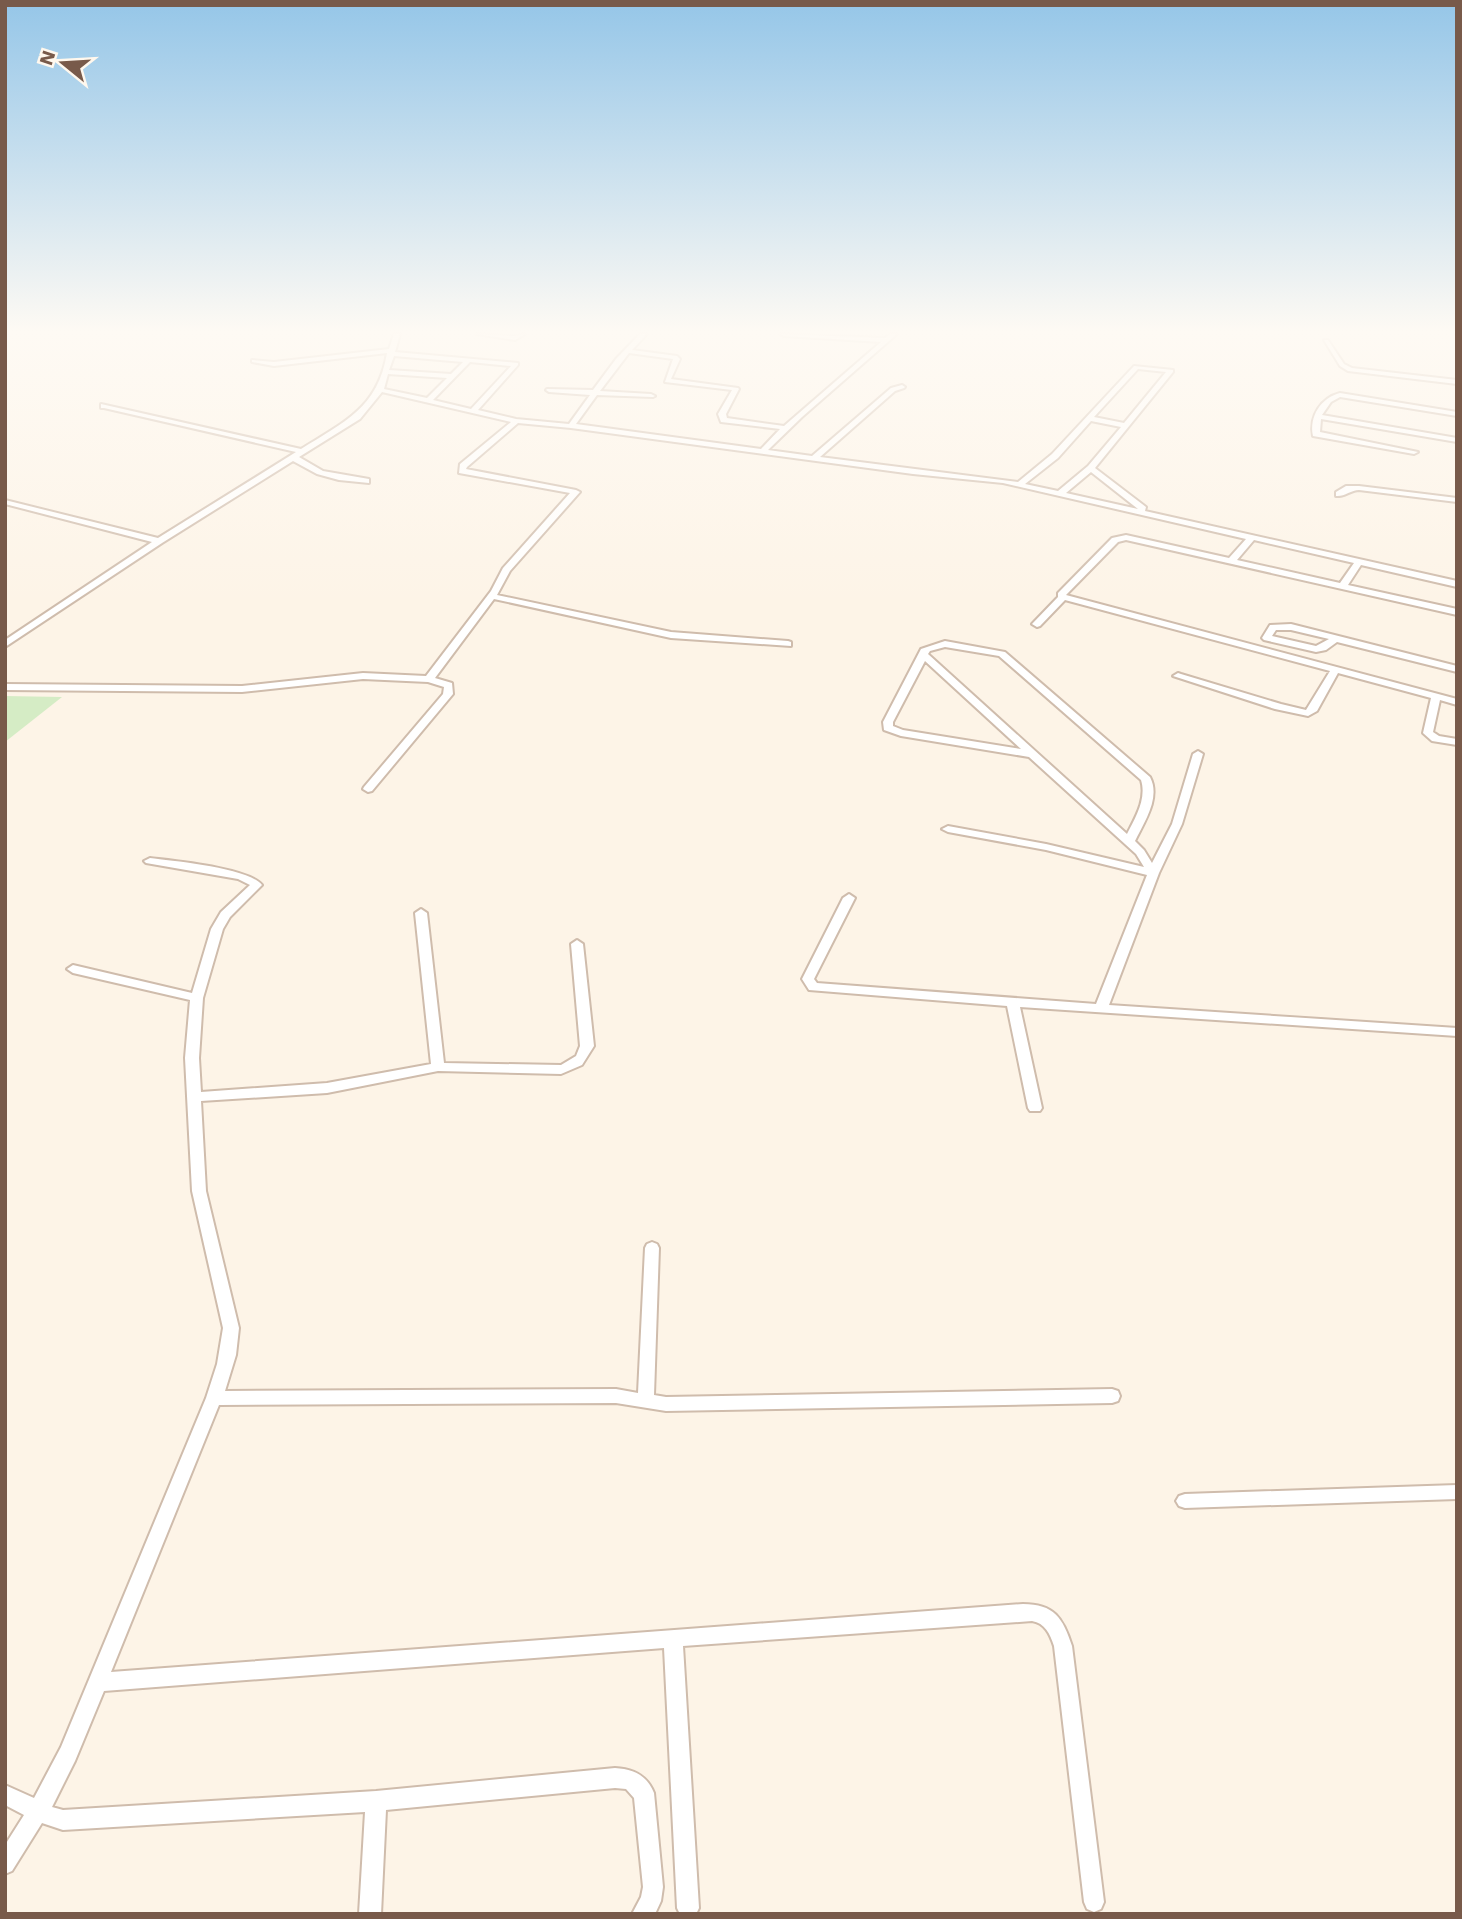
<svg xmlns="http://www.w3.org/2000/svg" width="1462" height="1919" font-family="'Work Sans',sans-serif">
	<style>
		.green { fill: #d5ecc5 }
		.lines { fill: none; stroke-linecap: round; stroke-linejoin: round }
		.minor-casing { stroke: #cfbcac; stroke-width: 4 }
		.minor { fill: #fff; fill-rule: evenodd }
	</style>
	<rect width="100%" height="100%" fill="#fdf4e7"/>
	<!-- green -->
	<polygon class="green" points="5,696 62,697 5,742"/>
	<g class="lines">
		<!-- minor casing -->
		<g class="minor-casing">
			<g id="minor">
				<path d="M394,334h6l-5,18 123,11v2l-40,45 38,9 53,5 21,-29 -41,-3 -3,-2 1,-1 46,1 23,-31 24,-25h7l-15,16 45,6 3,3 -9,20 67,9 1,1 -13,25 1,4 57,8 97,-84 -97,-6 -3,-2 104,4 5,-4h7l-95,83 -34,33 44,6 79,-68 11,-3 3,2 -1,1 -9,3 -75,66 198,25 34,-28 82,-88 39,4v2l-78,96 51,39 -1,4 312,70v6l-96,-22 -13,20 109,24v6l-331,-75 -8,2 -52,53 391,104v6l-17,-5 -7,32 6,4 18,3v6l-25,-4 -9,-8 8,-35 -93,-25 -21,38 -9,5 -33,-7 -102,-33 5,-3 3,1 100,30 25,6 24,-39 -265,-71 -25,26 -3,1 -5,-3 26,-27v-4l54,-55 14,-3 103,23 17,-19 -243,-56 -90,-9 -342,-46 -53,-5 -51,44 -1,2 110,21 4,2 -70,79 -13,24 174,37 117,9 3,1v4l-120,-8 -177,-39 -59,79 17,5 1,11 -81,97 -4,1 -5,-3 1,-2 79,-93 1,-7 -16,-5 -65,-3 -121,13 -237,-2v-6l237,2 121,-13 63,3 65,-85 12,-23 67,-75 -111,-20 1,-9 51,-42 -129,-30 -22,27 -61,38 24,14 46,8v4l-30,-3 -22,-6 -24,-13 -131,82 -157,104v-7l147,-98 -147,-38v-4l153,38 138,-86 -192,-44h-3v-4l200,45c43,-27 77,-41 86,-96l-113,13 -22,-4v-2l22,2 115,-13zM629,353l44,6 -8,23 67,8 -14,24 3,8 59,7 -19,20 -185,-25 21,-29 56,2 2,-1 -4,-2 -51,-3zM394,356l69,6 -12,12 -62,-4zM470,362l41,4 -40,43 -38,-9zM1138,369l28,3 -42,51 -30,-6zM388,374l59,4 -20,20 -43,-9zM1091,421l30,6 -33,39 -30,25 -33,-7 33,-26zM1091,472l47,37 -72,-16zM1254,540l100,23 -14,20 -103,-23z"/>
				<polygon points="477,334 514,336 525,334 515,340"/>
				<polygon points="1324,340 1328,340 1344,364 1352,368 1457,380 1457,384 1348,371 1340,366"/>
				<path d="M1340,393l117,19v4l-117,-19 -9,5 -9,13 135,23v4l-136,-23 -1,13 98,20 -4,2 -101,-18c-4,-20 8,-38 27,-43z"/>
				<path d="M1346,486h13l98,12v4l-98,-12c-8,0 -15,7 -23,6v-4z"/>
				<path d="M1291,624l166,42v6l-120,-30 -11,8 -10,2 -52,-12 -2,-2 8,-13zM1276,630h15l38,9 -13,7 -44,-10z"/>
				<path d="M945,641l60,11 145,125c11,21 -6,45 -15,64l9,9 8,13 20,-39 21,-70 5,-3 5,3 -21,70 -23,49 -50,132 348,23v8l-437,-29 22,101 -2,3h-10l-2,-3 -21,-102 -198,-16 -7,-11 41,-81 6,-4 6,4 -41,81 3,4 279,21 51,-129 -101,-25 -98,-18 -6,-3 6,-3 98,18 98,23 -8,-13 -107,-97 -128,-21 -17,-6 -1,-8 38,-73zM945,647l54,9 142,124c6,19 -6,38 -14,54l-199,-180 2,-3zM925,661l96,88 -118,-19 -10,-4v-4z"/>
				<path d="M150,858c24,3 99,10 112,27l-32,32 -7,12 -20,69 -4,60 2,34 126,-9 104,-19 -16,-151 6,-4 6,4 17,150 117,2 15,-9 4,-10 -9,-102 6,-4 6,4 11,102 -12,19 -21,9 -123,-3 -111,22 -126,8 5,90 33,137 -3,27 -11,36 391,-2 22,4 7,-145 2,-4 5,-2 5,2 2,4 -5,147 12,2 446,-8 6,2 2,5 -2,5 -6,2 -446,8 -50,-8 -397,2 -108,267 912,-68c31,0 40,14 49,42l32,256 -3,7 -7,3 -7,-3 -3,-7 -30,-256c-4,-12 -9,-23 -22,-25l-349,25 16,262 -3,6h-16l-3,-6 -13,-260 -560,43 -29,70 -23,46 11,3 313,-19 239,-23c18,1 32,7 39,25l9,94 -2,14 -6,13h-23l9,-17 2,-10 -9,-89 -8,-9 -11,-1 -229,22 -5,104h-22l6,-102 -302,18 -21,-7 -30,48 -7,3v-29l19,-30 -19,-10v-20l29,13 27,-51 145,-349 11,-34 6,-36 -31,-137 -7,-133 5,-58 -117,-27 -6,-4 6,-4 119,28 19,-64 10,-17 29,-27 -12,-6 -92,-16 -2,-2z"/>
				<polygon points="1457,1485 1457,1499 1185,1508 1179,1506 1176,1501 1179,1496 1185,1494"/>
			</g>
		</g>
		<!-- minor -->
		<use href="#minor" class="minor"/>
	</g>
	<!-- sky -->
	<linearGradient id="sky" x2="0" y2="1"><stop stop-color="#95c6e8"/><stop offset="0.55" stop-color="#fefaf4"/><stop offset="1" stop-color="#fefaf4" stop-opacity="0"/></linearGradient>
	<rect width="1462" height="603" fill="url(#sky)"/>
	<!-- border -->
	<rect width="1462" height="1919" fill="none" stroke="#785a4a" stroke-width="14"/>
	<!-- north arrow -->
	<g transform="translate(63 63) rotate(288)" stroke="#fff8ee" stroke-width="5" paint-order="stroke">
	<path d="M0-5L12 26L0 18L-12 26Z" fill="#785a4a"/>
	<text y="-10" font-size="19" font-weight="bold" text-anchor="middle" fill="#785a4a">N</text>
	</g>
</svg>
